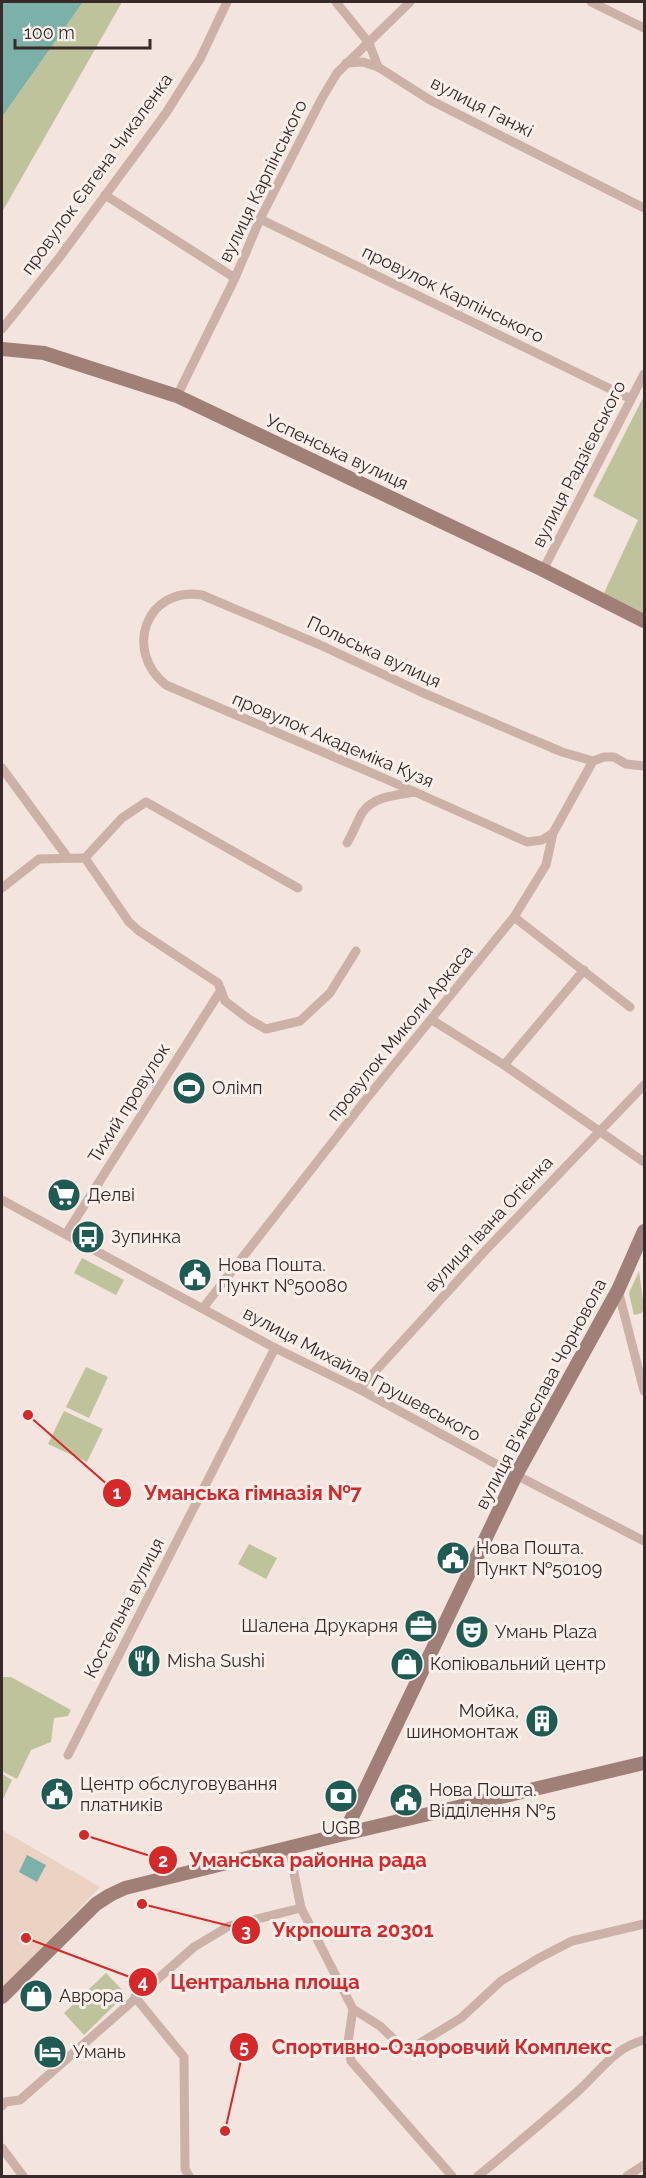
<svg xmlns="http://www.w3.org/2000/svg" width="646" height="2178" font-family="Raleway,sans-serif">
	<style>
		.green { fill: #bec39c }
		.plaza { fill: #ebd2c3 }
		.water { fill: #7bb1a8 }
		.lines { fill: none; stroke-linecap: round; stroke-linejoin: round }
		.street { stroke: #ccb1a8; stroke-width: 9 }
		.secondary { stroke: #a07f79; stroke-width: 14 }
		.labels { text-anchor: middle; stroke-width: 6; stroke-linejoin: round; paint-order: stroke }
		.street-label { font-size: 18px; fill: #382a29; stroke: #faefea }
		.poi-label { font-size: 18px; fill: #382a29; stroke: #faefea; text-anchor: start }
		.leader { fill: none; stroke: #d62828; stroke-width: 2 }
		.callout-dot { fill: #d62828; stroke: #faefea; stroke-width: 2 }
		.mark-label { font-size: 18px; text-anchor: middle; font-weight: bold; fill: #fff }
		.callout-label { font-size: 20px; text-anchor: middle; font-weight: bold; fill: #d62828; stroke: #faefea; stroke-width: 6; stroke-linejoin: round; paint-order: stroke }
	</style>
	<rect width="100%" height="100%" fill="#f3e4dd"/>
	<!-- green -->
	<g class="green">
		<polygon points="83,2 122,2 2,212 2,117"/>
		<polygon points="644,396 644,613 604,593 638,520 593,496"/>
		<polygon points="82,1258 124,1280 116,1295 74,1273"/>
		<polygon points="639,1271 644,1307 642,1313 634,1315 629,1293"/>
		<polygon points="86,1367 108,1377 89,1418 66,1407"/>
		<polygon points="64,1411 103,1429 87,1462 48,1444"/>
		<polygon points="249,1544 277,1558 266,1579 238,1564"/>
		<polygon points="2,1677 11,1677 71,1710 68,1716 54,1718 51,1742 31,1750 17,1779 2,1771"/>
		<polygon points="2,1774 12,1780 2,1801"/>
		<polygon points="106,1973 126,1994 84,2035 64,2013"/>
	</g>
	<!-- plaza -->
	<polygon class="plaza" points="2,1830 100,1887 2,1989"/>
	<!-- water -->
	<g class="water">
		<polygon points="2,2 83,2 2,117"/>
		<polygon points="27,1855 46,1865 37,1882 19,1872"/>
	</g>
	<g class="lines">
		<!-- street -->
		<g class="street">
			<polyline points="336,2 369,43 378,67 430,100 644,208"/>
			<polyline points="591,2 644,28"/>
			<polyline points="346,63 363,62 378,67"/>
			<polyline points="105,195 235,278"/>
			<polyline points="260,219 631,399"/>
			<polyline points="2,329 59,258 166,113 200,59 227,2"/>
			<polyline points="177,396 235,278 260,219 322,98 337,73 410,2"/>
			<polyline points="543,570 644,374"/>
			<polyline points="2,768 68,858"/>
			<path d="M553,833l-11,7 -15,2 -139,-62 -222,-95c-43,-34 -20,-99 36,-90l116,49 103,48 141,60 31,9 11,-4h10l12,7 18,2"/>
			<path d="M347,843c6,-10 10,-21 15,-30 11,-17 36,-18 53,-21"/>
			<polyline points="85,858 122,818 146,802 298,888"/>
			<polyline points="2,888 39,859 85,858 129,922 139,931 218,983 225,1001 250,1020 266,1029 300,1021 330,993 356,951"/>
			<polyline points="514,917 630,1007"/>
			<polyline points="432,1020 504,1065 644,1162"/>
			<polyline points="504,1065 584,970"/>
			<polyline points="2,1200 275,1348 359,1389 516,1475 644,1541"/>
			<polyline points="66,1234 221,990"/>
			<polyline points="618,1290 644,1391"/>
			<polyline points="203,1308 367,1098 514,917 546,865 553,833 593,761"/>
			<polyline points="359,1389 483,1253 644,1085"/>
			<polyline points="68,1755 275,1348"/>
			<polyline points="289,1848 301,1908 353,2009 348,2042 351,2061 452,2176"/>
			<polyline points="135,1997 184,2057 185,2169 189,2176"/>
			<polyline points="353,2009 380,2026 400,2045 407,2049 412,2048 461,2018 501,1981 539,1958 572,1941 644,1924"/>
			<polyline points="2,2106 5,2102 20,2100 194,1947 229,1926 301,1908"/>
			<polyline points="2,2148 23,2176"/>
			<path d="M478,2176c33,-27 66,-55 98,-83 24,-21 37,-45 68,-53"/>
			<polyline points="627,2176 644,2165"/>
		</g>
		<!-- secondary -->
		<g class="secondary">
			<polyline points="2,349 44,353 177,396 543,570 644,621"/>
			<polyline points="344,1834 516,1475 618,1290 644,1231"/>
			<polyline points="2,1997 96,1904 110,1895 125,1888 344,1834 644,1763"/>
		</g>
	</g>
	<!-- icons -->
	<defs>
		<g id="stadium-disc" transform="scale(1.725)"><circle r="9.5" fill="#1d5b53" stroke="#faefea"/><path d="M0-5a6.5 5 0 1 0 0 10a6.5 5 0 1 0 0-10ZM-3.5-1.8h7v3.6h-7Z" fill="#fff"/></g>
		<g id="supermarket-disc" transform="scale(1.725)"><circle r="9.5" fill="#1d5b53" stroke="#faefea"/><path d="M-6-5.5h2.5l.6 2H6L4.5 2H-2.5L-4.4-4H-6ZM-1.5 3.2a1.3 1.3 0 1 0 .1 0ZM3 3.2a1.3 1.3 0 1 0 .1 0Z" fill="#fff"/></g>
		<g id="bus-disc" transform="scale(1.725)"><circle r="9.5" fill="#1d5b53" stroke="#faefea"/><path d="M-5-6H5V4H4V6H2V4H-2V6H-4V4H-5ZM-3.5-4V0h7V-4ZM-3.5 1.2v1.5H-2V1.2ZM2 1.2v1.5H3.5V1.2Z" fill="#fff"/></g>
		<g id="civic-disc" transform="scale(1.725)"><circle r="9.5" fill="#1d5b53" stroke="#faefea"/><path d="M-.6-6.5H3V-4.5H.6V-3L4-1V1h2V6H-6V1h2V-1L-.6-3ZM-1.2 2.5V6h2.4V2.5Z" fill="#fff"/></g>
		<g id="office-disc" transform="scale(1.725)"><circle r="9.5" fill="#1d5b53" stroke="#faefea"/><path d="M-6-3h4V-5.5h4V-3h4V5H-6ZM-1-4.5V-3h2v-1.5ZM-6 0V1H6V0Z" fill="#fff"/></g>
		<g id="theatre-disc" transform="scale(1.725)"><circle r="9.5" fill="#1d5b53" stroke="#faefea"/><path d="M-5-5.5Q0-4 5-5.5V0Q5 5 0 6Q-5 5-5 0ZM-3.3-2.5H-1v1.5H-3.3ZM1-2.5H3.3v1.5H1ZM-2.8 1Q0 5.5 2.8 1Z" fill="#fff"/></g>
		<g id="restaurant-disc" transform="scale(1.725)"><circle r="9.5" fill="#1d5b53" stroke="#faefea"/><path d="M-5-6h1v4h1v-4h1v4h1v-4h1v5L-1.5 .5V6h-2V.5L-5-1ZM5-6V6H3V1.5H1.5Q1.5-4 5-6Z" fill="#fff"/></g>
		<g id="shop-disc" transform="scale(1.725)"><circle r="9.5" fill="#1d5b53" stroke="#faefea"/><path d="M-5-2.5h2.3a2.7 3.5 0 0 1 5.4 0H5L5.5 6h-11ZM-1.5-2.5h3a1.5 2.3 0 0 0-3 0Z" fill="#fff"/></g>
		<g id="building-disc" transform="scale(1.725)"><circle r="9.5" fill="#1d5b53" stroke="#faefea"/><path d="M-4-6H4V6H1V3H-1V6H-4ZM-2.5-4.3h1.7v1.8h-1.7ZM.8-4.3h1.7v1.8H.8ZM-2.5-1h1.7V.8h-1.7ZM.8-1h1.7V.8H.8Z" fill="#fff"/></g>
		<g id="bank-disc" transform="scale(1.725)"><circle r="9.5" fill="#1d5b53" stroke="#faefea"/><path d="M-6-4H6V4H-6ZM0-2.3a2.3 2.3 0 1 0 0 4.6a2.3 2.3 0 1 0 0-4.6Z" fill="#fff"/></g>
		<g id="hotel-disc" transform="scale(1.725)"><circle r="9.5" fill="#1d5b53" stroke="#faefea"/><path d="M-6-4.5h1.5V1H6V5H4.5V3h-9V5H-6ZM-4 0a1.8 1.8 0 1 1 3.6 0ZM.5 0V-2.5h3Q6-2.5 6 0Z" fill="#fff"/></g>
	</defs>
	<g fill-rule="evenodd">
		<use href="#stadium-disc" x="189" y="1088"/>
		<use href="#supermarket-disc" x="64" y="1195"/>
		<use href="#bus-disc" x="88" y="1237"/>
		<use href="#civic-disc" x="195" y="1275"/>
		<use href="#civic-disc" x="453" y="1558"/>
		<use href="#office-disc" x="421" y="1626"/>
		<use href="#theatre-disc" x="472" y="1632"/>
		<use href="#restaurant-disc" x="144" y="1661"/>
		<use href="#shop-disc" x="407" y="1664"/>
		<use href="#building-disc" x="542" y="1721"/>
		<use href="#civic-disc" x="57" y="1794"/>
		<use href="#bank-disc" x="341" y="1796"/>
		<use href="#civic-disc" x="406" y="1800"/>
		<use href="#shop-disc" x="36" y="1996"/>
		<use href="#hotel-disc" x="50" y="2052"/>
	</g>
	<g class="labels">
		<!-- street labels -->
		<g class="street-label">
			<text transform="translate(482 107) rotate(27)" y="6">вулиця Ганжі</text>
			<text transform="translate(97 174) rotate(-54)" y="6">провулок Євгена Чикаленка</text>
			<text transform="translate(263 181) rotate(-64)" y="6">вулиця Карпінського</text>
			<text transform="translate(453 294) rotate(26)" y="6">провулок Карпінського</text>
			<text transform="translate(337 452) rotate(25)" y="6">Успенська вулиця</text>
			<text transform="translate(579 464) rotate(-63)" y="6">вулиця Радзієвського</text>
			<text transform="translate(374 652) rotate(25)" y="6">Польська вулиця</text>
			<text transform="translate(333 740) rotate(23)" y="6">провулок Академіка Кузя</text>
			<text transform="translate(400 1033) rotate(-51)" y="6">провулок Миколи Аркаса</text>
			<text transform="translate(129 1103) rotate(-58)" y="6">Тихий провулок</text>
			<text transform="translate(489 1224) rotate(-47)" y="6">вулиця Івана Огієнка</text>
			<text transform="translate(362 1374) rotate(28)" y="6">вулиця Михайла Грушевського</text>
			<text transform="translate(541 1394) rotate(-62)" y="6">вулиця В’ячеслава Чорновола</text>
			<text transform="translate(124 1608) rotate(-63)" y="6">Костельна вулиця</text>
		</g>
		<!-- poi labels -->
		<g class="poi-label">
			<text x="212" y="1094">Олімп</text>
			<text x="87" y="1201">Делві</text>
			<text x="111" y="1243">Зупинка</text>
			<text x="218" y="1271">Нова Пошта.<tspan x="218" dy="21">Пункт №50080</tspan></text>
			<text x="476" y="1554">Нова Пошта.<tspan x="476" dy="21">Пункт №50109</tspan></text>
			<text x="398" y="1632" text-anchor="end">Шалена Друкарня</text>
			<text x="495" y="1638">Умань Plaza</text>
			<text x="167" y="1667">Мisha Sushi</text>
			<text x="430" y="1670">Копіювальний центр</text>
			<text x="519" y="1717" text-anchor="end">Мойка,<tspan x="519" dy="21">шиномонтаж</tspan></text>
			<text x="80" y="1790">Центр обслуговування<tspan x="80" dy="21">платників</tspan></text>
			<text x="429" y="1796">Нова Пошта.<tspan x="429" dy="21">Відділення №5</tspan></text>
			<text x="341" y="1834" text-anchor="middle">UGB</text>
			<text x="59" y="2002">Аврора</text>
			<text x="73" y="2058">Умань</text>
		</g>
	</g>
	<!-- callouts -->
	<path class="leader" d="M28 1415L117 1493M84 1835L163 1860M142 1904L246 1930M26 1938L143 1982M225 2131L244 2047"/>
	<g class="callout-dot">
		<circle cx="28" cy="1415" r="6"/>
		<circle cx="84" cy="1835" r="6"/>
		<circle cx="142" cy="1904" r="6"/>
		<circle cx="26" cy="1938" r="6"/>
		<circle cx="225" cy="2131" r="6"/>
		<circle cx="117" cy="1493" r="15"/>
		<circle cx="163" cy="1860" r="15"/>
		<circle cx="246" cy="1930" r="15"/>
		<circle cx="143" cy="1982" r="15"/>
		<circle cx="244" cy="2047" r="15"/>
	</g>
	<g class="mark-label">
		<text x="117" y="1499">1</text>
		<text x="163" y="1867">2</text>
		<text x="246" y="1937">3</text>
		<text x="143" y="1988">4</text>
		<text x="244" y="2053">5</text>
	</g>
	<g class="callout-label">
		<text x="253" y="1500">Уманська гімназія №7</text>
		<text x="308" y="1867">Уманська районна рада</text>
		<text x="353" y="1937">Укрпошта 20301</text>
		<text x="265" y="1989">Центральна площа</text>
		<text x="442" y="2054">Спортивно-Оздоровчий Комплекс</text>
	</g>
	<!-- border -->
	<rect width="646" height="2178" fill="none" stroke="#382a29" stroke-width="6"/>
	<!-- scale -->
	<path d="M15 39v9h135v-9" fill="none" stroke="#382a29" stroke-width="3"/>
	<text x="24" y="39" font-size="18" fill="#382a29" stroke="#faefea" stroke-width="4.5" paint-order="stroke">100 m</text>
</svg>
